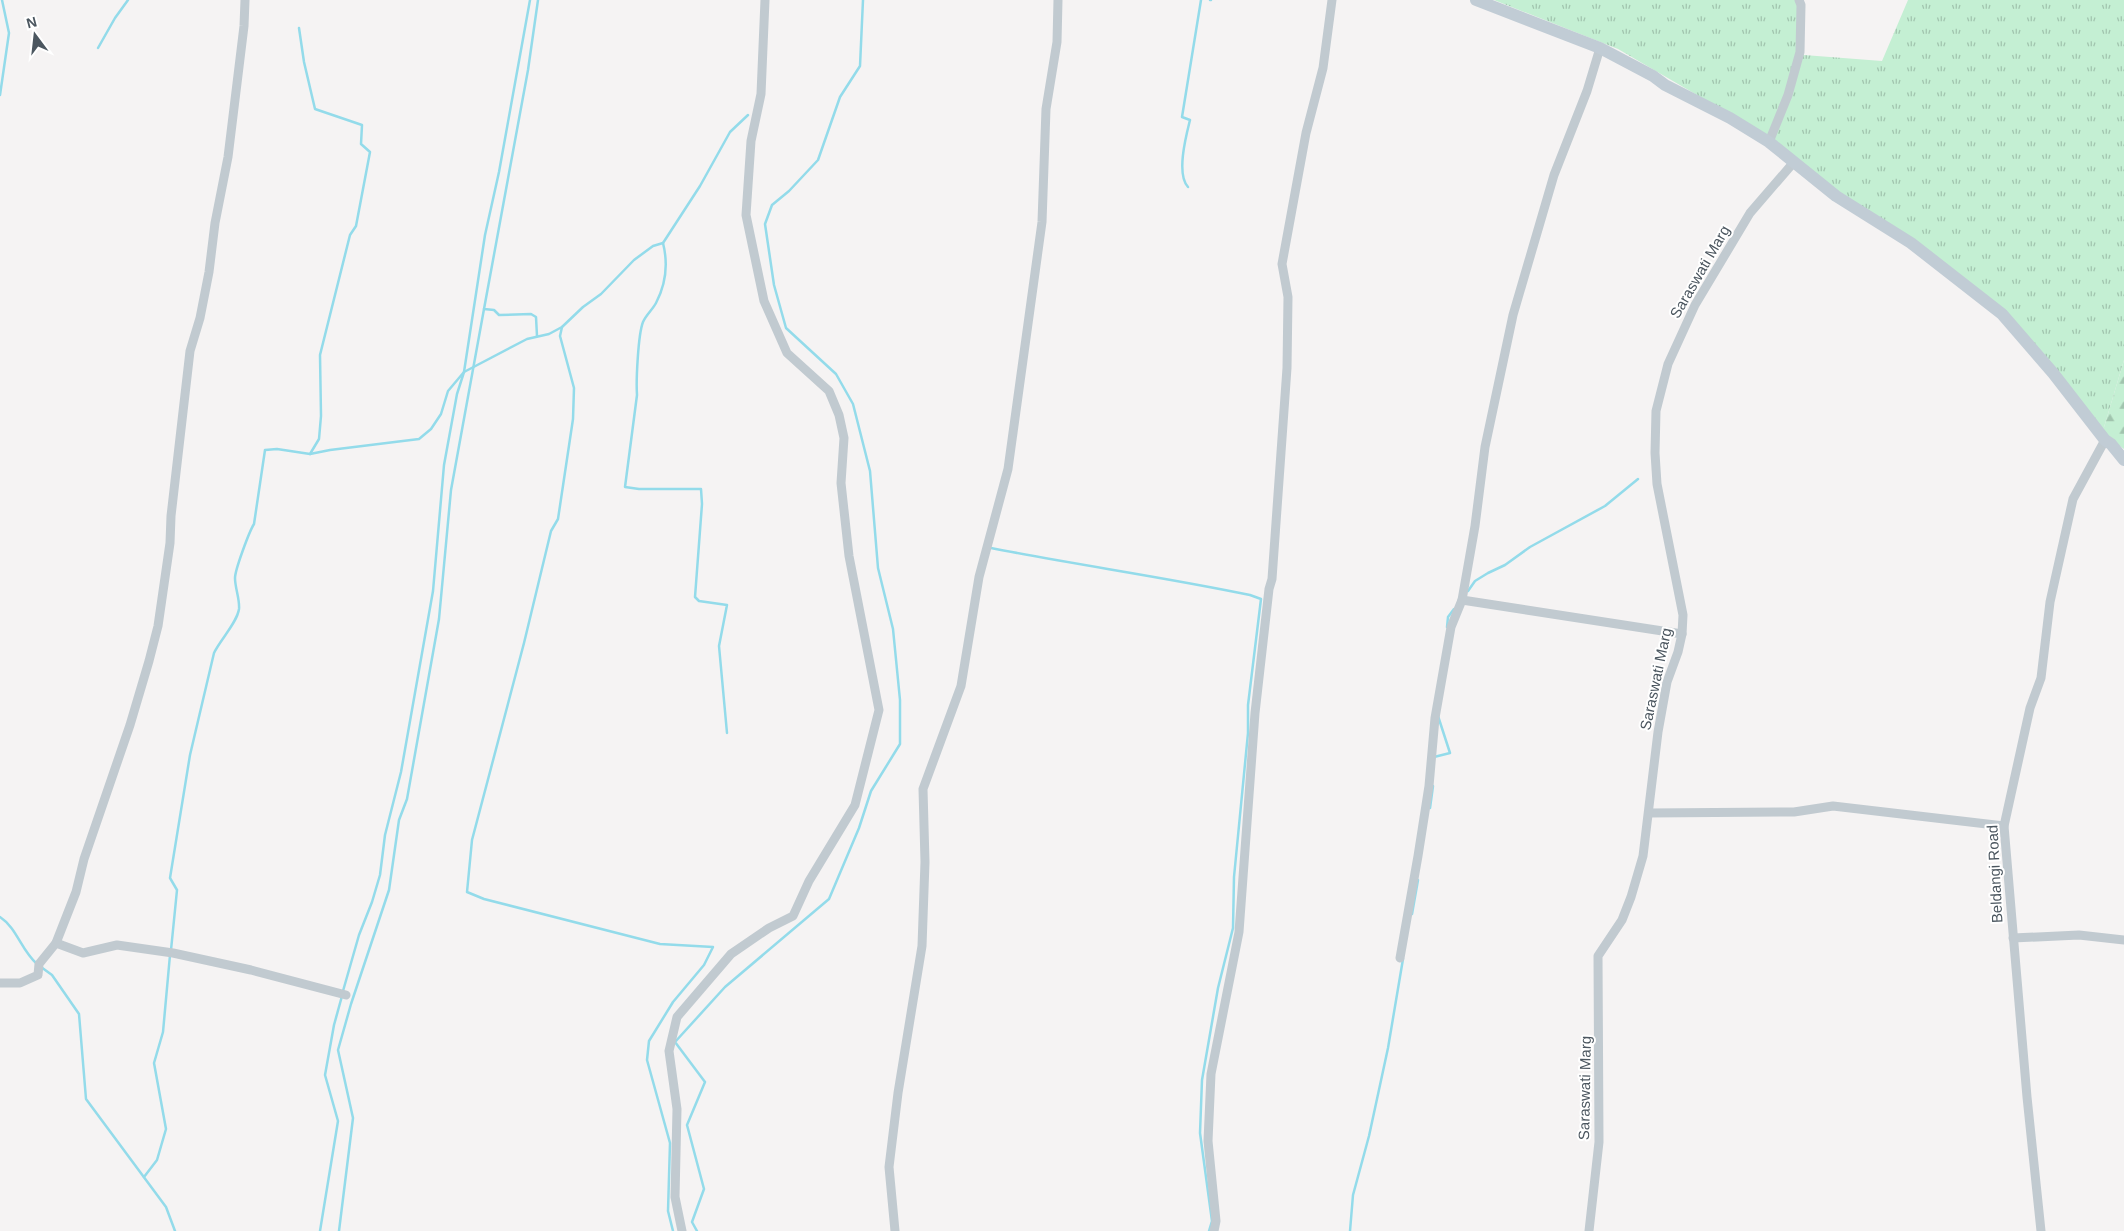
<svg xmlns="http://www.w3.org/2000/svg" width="2124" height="1231" font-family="Arial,sans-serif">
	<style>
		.grass { fill: url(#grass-tufts) }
		.forest { fill: url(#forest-firs) }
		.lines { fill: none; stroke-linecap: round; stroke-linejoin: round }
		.stream { stroke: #93dbea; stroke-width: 2.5 }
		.street { stroke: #c1cad0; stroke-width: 9 }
		.secondary { stroke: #c1ccd5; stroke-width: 12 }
		.labels { text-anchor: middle; stroke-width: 4; stroke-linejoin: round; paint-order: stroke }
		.street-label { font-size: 15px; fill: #4b565f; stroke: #fff }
	</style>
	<defs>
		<pattern id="grass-tufts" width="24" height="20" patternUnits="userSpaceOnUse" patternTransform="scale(1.25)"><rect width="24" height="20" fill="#c4efd3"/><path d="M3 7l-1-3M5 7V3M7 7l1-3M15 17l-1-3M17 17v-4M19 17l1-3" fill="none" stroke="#a1c4ae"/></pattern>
		<pattern id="forest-firs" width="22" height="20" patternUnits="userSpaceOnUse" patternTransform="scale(1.25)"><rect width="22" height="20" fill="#c4efd3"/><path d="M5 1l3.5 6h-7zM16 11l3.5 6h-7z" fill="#a1c4ae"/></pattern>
	</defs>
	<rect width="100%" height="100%" fill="#f5f3f3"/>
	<!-- grass -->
	<polygon class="grass" points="1494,0 1803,0 1804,55 1882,61 1908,0 2124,0 2124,360 2102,434 2018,328 1709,102 1618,49"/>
	<!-- forest -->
	<polygon class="forest" points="2124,360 2124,449 2102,434"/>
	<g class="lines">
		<!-- stream -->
		<g class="stream">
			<polyline points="1210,0 1211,0"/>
			<polyline points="299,28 304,62 315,109 362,125 361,144 370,152 356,226 350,235 320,355 321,416 319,439 310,454"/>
			<polyline points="98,48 115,18 128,0"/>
			<polyline points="0,95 9,33 2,0"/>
			<path d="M1188,187c-12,-13 -2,-51 2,-67l-8,-3 19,-117"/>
			<path d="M663,243c5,20 3,41 -7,60 -3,6 -10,12 -13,19 -5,13 -7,59 -6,73l-12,92 14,2h62l1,15 -7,93 4,4 28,4 -8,41 8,87"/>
			<polyline points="562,327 560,336 574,388 573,419 558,519 551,531 524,643 472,840 467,892 484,899 660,944 713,947 704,965 673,1002 649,1041 647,1060 670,1143 668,1211 673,1231"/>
			<polyline points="537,336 536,317 531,314 499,315 494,310 484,309 528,70 538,0"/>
			<path d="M991,548c86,17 173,29 259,47l11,4 -13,106v28l-14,144 -1,51 -15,60 -16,92 -2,53 12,88 -3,10"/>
			<polyline points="1468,591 1475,581 1488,573 1505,565 1530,547 1605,506 1638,479"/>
			<polyline points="1447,627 1448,617 1454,609"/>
			<polyline points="1434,757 1450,753 1438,716"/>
			<polyline points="1430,808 1433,786"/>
			<polyline points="1412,914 1418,880"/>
			<path d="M0,917c17,11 21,33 37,47"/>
			<path d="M171,950l6,-60 -7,-12 20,-123 24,-102c6,-13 23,-30 25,-44 1,-9 -4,-21 -4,-31 0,-8 14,-46 19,-54l11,-74 12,-1 33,5 20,-4 89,-11 12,-10 10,-15 7,-23 16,-19 63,-33 22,-5 13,-7 21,-20 18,-13 33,-34 19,-14 10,-3 37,-57 30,-54 18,-17"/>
			<polyline points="41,967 52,975 79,1014 86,1099 166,1207 175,1231"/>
			<polyline points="343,991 359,935 372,902 380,875 385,835 401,772 433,591 444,465 457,394 464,372 485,235 499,172 530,0"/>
			<polyline points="144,1177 157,1160 166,1129 154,1063 163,1032 170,955"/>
			<polyline points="320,1231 338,1121 325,1075 334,1025 342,996"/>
			<polyline points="339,1231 353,1118 338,1050 351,1004 389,890 399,820 407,799 439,619 451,490 484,309"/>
			<polyline points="697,1231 692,1222 704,1189 687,1125 705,1082 675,1042 725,987 829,899 859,828 871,791 900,744 900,700 893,629 878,568 870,471 853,404 836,374 786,328 774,285 765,224 772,205 789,191 818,160 840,97 860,66 863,0"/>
			<polyline points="1350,1231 1353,1195 1369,1136 1388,1048 1403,959"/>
		</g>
		<!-- street -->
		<g class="street">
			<polyline points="1769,142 1788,95 1800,52 1801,5 1799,0"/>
			<polyline points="1462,600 1682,634"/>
			<polyline points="1649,813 1794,812 1833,806 2004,826"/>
			<polyline points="2013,938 2079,935 2124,940"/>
			<polyline points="56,943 83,953 117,945 173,953 251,970 346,995"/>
			<polyline points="1400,958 1418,856 1429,786 1435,718 1451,627 1462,600 1475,526 1485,447 1513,315 1554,175 1587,91 1600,48"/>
			<polyline points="0,983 20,983 38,975 39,964 56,943 76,892 84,859 130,725 149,661 158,626 170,543 171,516 190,351 200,318 209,272 215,223 228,157 244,26 245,0"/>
			<polyline points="682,1231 675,1197 677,1109 669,1051 677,1017 731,954 769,928 793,916 809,881 855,805 879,710 849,556 841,483 844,438 839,415 829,391 787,353 764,301 746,215 751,141 761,94 765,0"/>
			<polyline points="895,1231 889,1167 898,1093 922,946 925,862 923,789 961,686 979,577 1008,469 1042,222 1046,109 1057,42 1058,0"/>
			<polyline points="1214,1231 1216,1221 1208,1141 1211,1074 1239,932 1255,713 1269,589 1272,579 1287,368 1288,297 1282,264 1306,133 1323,68 1332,0"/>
			<polyline points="1589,1231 1599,1142 1598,956 1622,920 1631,897 1643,856 1658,732 1667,682 1678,652 1682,634 1683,615 1657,484 1655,453 1656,411 1668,364 1695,305 1750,213 1794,162"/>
			<polyline points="2041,1231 2027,1097 2004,826 2030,708 2041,678 2050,602 2073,499 2105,440"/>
		</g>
		<!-- secondary -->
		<polyline class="secondary" points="1476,0 1600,48 1653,76 1665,85 1730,118 1769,142 1836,196 1911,243 2002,314 2053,373 2105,440 2111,444 2124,460"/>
	</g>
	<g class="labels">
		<!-- street labels -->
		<g class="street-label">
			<text transform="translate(1700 272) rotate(-60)" y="5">Saraswati Marg</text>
			<text transform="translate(1656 679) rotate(-78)" y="5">Saraswati Marg</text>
			<text transform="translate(1995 874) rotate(-93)" y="5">Beldangi Road</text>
			<text transform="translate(1585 1088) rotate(-89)" y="5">Saraswati Marg</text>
		</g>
	</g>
	<!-- north arrow -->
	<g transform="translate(35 35) rotate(345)" stroke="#ffffff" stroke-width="4" paint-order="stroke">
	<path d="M0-4L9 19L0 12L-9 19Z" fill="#4b565f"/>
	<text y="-8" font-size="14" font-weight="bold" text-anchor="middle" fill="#4b565f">N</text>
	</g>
</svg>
